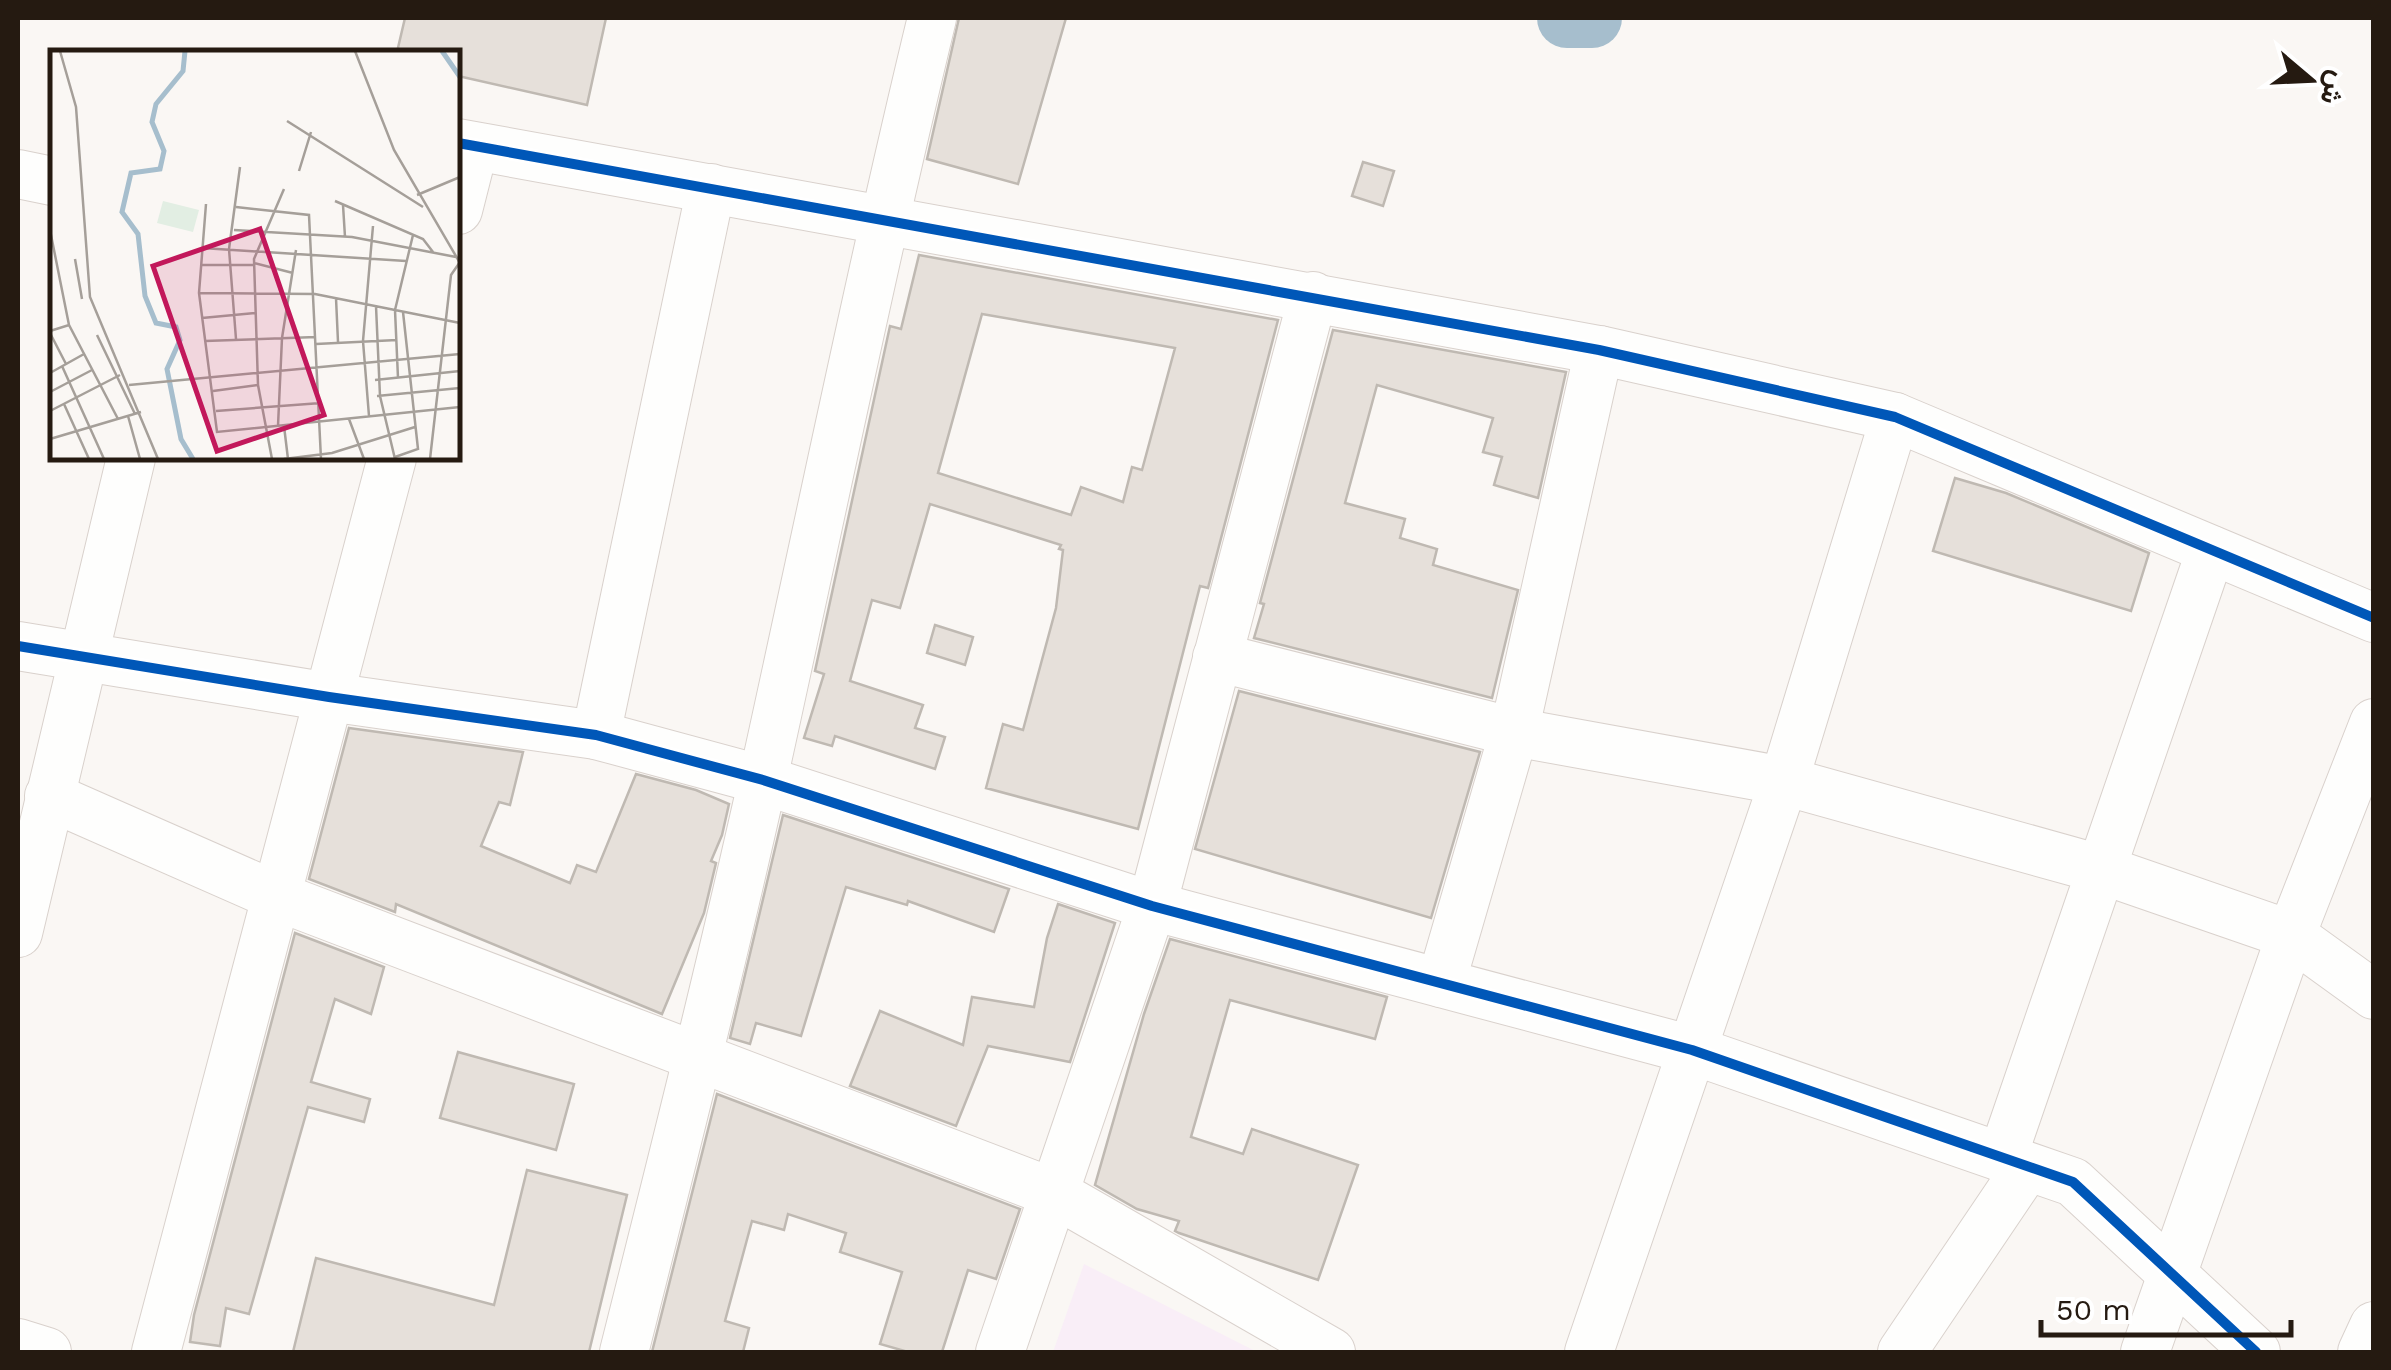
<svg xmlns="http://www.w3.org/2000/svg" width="2391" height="1370" font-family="'Work Sans',Vazirmatn,sans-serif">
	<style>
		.education { fill: #f9eef7 }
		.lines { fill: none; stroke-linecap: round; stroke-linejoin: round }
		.river { stroke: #a6becd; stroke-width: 60 }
		.building { fill: #e6e0da; stroke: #bfb9b2; stroke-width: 2.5; fill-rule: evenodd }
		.minor-casing { stroke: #d9d1cc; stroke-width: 50 }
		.minor { stroke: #fefefd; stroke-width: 48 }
		.cycleway-casing { stroke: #fff; stroke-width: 16 }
		.cycleway { stroke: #0057b8; stroke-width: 10 }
		.inset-river { fill: none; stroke: #a6becd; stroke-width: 5 }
		.inset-road { fill: none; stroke: #a59f99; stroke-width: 2.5 }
		.view { fill: #c2185b; fill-opacity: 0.15; stroke: #c2185b; stroke-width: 5 }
		.inset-edge { fill: none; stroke: #251a11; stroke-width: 5 }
	</style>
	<rect width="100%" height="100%" fill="#faf7f4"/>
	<!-- education -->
	<polygon class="education" points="1084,1264 1257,1352 1053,1352"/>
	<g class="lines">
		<!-- river -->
		<polyline class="river" points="1567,18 1592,18"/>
	</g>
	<!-- building -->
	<g class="building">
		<polygon points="405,18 606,18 587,105 458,76 458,52 397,52"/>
		<polygon points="959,18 1066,18 1018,184 927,159"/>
		<polygon points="1363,162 1394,171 1383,206 1352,196"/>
		<path d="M919,255l359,65 -70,268 -8,-2 -62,243 -152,-41 17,-64 20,6 33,-122 7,-58 -4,-1 2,-4 -131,-41 -30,104 -28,-8 -22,81 73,24 -8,23 30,9 -10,32 -100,-33 -3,10 -28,-8 20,-64 -9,-3 75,-345 11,3zM982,314l193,34 -33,122 -10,-3 -9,35 -42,-15 -10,28 -133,-42z"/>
		<polygon points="1333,330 1566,372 1538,498 1494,485 1502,457 1483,452 1493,418 1377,385 1345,503 1405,519 1400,538 1437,549 1433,565 1518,590 1492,698 1254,638 1264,604 1260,603"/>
		<polygon points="1955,478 2006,493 2149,553 2131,611 1933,551"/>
		<polygon points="935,625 973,637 965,665 927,653"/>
		<polygon points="1239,691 1480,752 1431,918 1195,849"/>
		<polygon points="349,728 523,752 510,805 499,802 481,846 570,883 577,865 596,872 636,774 696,790 729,804 722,835 711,861 716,863 704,913 662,1014 396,904 395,912 309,879"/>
		<polygon points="783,815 1009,889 994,932 908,901 907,905 846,887 801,1036 756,1023 750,1044 730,1038"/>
		<polygon points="1058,904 1115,923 1070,1062 988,1046 956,1126 850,1086 880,1011 963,1045 972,997 1034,1007 1047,938"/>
		<polygon points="295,933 384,967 371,1014 335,999 311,1082 370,1099 364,1122 308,1107 249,1314 226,1308 220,1346 190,1342 194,1315"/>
		<polygon points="1170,939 1387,997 1375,1039 1230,1000 1191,1137 1243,1154 1252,1129 1358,1165 1318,1280 1179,1233 1175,1231 1179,1221 1137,1209 1095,1185 1144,1014"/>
		<polygon points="458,1052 574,1084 556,1150 440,1118"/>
		<polygon points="717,1094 1020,1209 996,1279 968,1270 942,1352 908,1352 880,1344 902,1272 840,1252 846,1233 788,1214 784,1230 752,1221 725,1321 749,1328 743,1352 652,1352"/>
		<polygon points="527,1170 627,1195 589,1352 293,1352 316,1258 494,1305"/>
	</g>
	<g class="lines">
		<!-- minor casing -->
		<g class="minor-casing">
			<g id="minor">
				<polyline points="458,143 1599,350 1895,417 2374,618"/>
				<polyline points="18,174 52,181"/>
				<polyline points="458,210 474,147"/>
				<polyline points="18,646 329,697 596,735 763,780 1152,906 1692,1050 2073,1182 2256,1352"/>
				<polyline points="1217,657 1514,732 1784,781 2100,869 2291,935 2374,995"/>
				<polyline points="596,735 711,188"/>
				<polyline points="49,796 276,896 1054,1193 1331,1352"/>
				<polyline points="18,933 131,458"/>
				<polyline points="1441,983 1514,732 1599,350"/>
				<polyline points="2002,1158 2211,550"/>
				<polyline points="18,1343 47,1352"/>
				<polyline points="156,1352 392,458"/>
				<path d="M624,1352c48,-190 96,-381 139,-573 56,-254 108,-509 169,-761"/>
				<polyline points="1000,1352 1152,906 1313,296"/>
				<polyline points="1589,1352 1784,781 1895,417"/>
				<polyline points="1902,1352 2027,1167"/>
				<polyline points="2145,1352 2291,935 2374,723"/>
				<polyline points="2362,1352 2374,1326"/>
			</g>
		</g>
		<!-- minor -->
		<use href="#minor" class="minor"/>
		<!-- cycleway casing -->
		<g class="cycleway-casing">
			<g id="cycleway">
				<polyline points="458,143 1599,350 1895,417 2374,618"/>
				<polyline points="18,646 329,697 596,735 763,780 1152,906 1692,1050 2073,1182 2256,1352"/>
			</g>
		</g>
		<!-- cycleway -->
		<use href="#cycleway" class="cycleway"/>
	</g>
	<!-- overview -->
	<g transform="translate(50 50)">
		<rect width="410" height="410" fill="#faf7f4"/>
		<path d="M113,151l36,9 -6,22 -36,-9z" fill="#e2eee3"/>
		<path class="inset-river" d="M135,1l-2,20 -27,33 -4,18 12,29 -4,18 -29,4 -9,39 16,22 7,62 11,27 20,4 4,13 -13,29 14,70 12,20M392,1l18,26"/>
		<path class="inset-road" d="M10,1l16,56 14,190 68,162M305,1l39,99 66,113M237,71l136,86M249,121l12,-39M367,145l43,-18M285,151l88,38 10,13M156,154l-7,89 18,139 243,-25M293,155l2,32M186,157l73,8 12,244M0,180l19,95M184,180l118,7 104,20M152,198l204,13M25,209l7,40M204,213l39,10M151,215h53M149,243l116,1 145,29M286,248l2,44M326,256l4,90 15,63M152,268l53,-5M0,281l19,-6 49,94M0,283l16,31M47,285l38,79M186,289l-7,-90 11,-82M155,291l111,-4M266,294l81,-4M12,316l42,93M0,323l34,-19M348,328l-3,-68 18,-75M325,330l85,-9M79,335l331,-31M163,341l45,-6M0,342l42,-22M327,346l83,-8M14,354l25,55M0,361l70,-36M166,361l105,-8M78,366l12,43M319,366l-6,-75 10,-115M299,369l15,40M228,376l4,-88 14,-88M234,376l4,33M0,389l91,-27M345,407l23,-8 -15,-137M222,409l-14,-74 -4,-126 30,-70M234,409l48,-6 83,-26M380,409l21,-184 9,-13"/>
		<path class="view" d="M210,179l64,186 -107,36 -64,-185z"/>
		<rect width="410" height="410" class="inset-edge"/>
	</g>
	<!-- border -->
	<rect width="2391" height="1370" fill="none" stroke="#251a11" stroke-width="40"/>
	<!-- north arrow -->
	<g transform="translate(2311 80) rotate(109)" stroke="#ffffff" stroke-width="8" paint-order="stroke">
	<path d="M0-8L18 38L0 25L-18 38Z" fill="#251a11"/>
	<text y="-15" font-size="28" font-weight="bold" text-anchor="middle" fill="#251a11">ش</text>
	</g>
	<!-- scale -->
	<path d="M2041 1320v15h250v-15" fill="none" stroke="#251a11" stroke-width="5"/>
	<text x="2056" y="1320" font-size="30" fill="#251a11" stroke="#ffffff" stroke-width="8" paint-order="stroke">50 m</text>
</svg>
